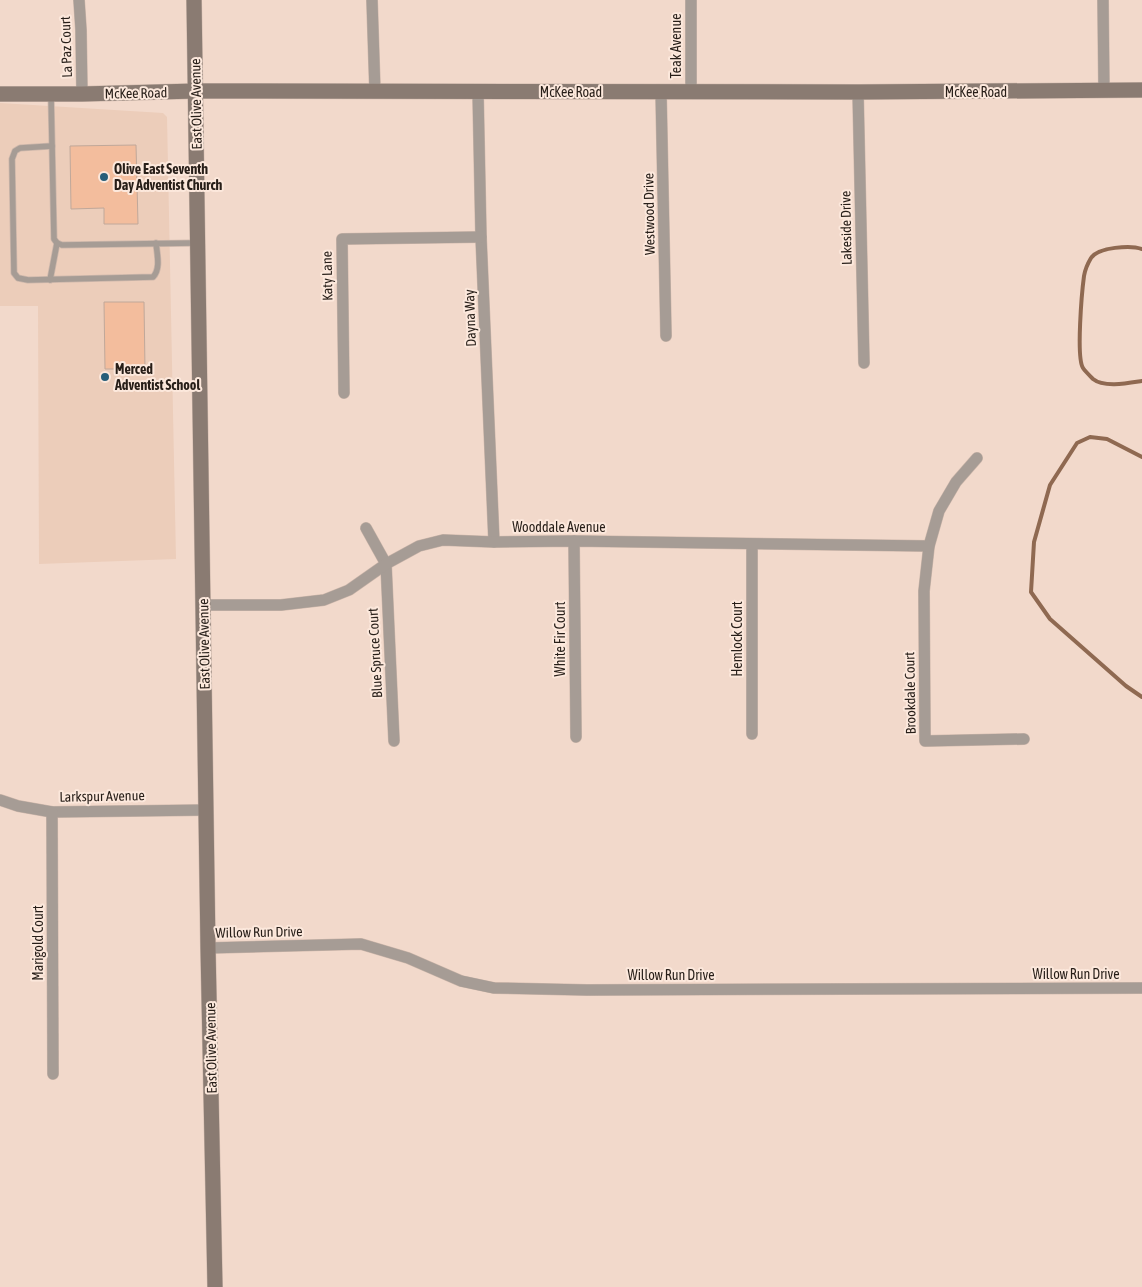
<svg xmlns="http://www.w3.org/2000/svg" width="1142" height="1287" font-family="'Asap Condensed',sans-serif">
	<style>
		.built { fill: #eccdba }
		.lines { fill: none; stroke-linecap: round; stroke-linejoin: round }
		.stream { stroke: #8f6951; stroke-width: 4 }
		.building { fill: #f3bd9d; stroke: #c0a89a }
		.lane-casing { stroke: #cdb7ab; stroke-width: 7 }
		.street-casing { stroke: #cdb7ab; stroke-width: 12 }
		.secondary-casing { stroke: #cdb7ab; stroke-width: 16 }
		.lane { stroke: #a69c95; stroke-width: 5.5 }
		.street { stroke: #a69c95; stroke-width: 11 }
		.secondary { stroke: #8a7b72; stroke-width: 15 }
		.poi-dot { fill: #275e79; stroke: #fce8dc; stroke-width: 2 }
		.labels { text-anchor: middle; stroke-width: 4; stroke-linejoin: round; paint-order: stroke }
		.street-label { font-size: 14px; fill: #271e18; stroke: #fce8dc }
		.poi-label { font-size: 14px; font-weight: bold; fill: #271e18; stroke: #fce8dc; text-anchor: start }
	</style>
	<rect width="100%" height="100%" fill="#f2d9cb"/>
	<!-- built -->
	<polygon class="built" points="0,103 163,113 167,117 176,559 39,564 38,306 0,306"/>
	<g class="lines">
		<!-- stream -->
		<g class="stream">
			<path d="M1142,249c-11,-4 -44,-2 -51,9 -3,5 -6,12 -7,18 -2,15 -8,81 -1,92 2,3 7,8 10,11 11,9 36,4 49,2"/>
			<polyline points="1142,457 1107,439 1090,437 1077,443 1050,485 1034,542 1031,592 1050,619 1126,686 1142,697"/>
		</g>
	</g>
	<!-- building -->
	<g class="building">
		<polygon points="136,145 138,224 104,224 104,208 71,209 70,146"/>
		<polygon points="104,302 144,302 145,369 105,369"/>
	</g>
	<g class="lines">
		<!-- lane casing -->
		<g class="lane-casing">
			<g id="lane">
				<polyline points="51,95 54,239 57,243 62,245 196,243"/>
				<path d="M52,146l-32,2 -5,3 -3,8 2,114 4,5 10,2 125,-3c8,-8 4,-23 3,-34"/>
				<polyline points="50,280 57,243"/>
			</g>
		</g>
		<!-- street casing -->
		<g class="street-casing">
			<g id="street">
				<polyline points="79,0 81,30 82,94"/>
				<polyline points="372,0 375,92"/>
				<polyline points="1103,0 1104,91"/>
				<polyline points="478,92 481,237 494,542"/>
				<polyline points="661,92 666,336"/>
				<polyline points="691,92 691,0"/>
				<polyline points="858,92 864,363"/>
				<polyline points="344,393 342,239 481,237"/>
				<polyline points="977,458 956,482 939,511 929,546 924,591 925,741 1024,739"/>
				<polyline points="366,528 386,564 394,741"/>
				<polyline points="574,541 576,737"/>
				<polyline points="752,545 752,734"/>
				<polyline points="203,605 281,605 324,600 349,590 386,564 419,546 443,540 494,542 574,541 929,546"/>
				<polyline points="0,800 18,806 52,812 207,810"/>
				<polyline points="52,812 53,1074"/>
				<polyline points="208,948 361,944 408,958 461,981 494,988 587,990 1142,988"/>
			</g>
		</g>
		<!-- secondary casing -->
		<g class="secondary-casing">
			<g id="secondary">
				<polyline points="194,0 208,948 215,1287"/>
				<polyline points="0,94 82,94 196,91 858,92 1142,90"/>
			</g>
		</g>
		<!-- lane -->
		<use href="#lane" class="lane"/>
		<!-- street -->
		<use href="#street" class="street"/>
		<!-- secondary -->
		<use href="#secondary" class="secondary"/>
	</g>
	<!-- markers -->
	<g class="poi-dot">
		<circle cx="104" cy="177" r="5"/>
		<circle cx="105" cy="377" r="5"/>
	</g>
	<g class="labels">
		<!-- street labels -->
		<g class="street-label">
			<text transform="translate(676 46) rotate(-90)" y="5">Teak Avenue</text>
			<text transform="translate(66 47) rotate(-92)" y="5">La Paz Court</text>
			<text x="571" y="97">McKee Road</text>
			<text x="976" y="97">McKee Road</text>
			<text transform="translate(136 93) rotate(-1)" y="5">McKee Road</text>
			<text transform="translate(196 104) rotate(-91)" y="5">East Olive Avenue</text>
			<text transform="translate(649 214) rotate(-91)" y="5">Westwood Drive</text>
			<text transform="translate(846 228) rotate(-91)" y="5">Lakeside Drive</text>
			<text transform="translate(327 276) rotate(-91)" y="5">Katy Lane</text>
			<text transform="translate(470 318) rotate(-92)" y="5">Dayna Way</text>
			<text x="559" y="532">Wooddale Avenue</text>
			<text transform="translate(560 639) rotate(-90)" y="5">White Fir Court</text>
			<text transform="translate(737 639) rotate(-90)" y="5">Hemlock Court</text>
			<text transform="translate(204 644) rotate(-91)" y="5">East Olive Avenue</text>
			<text transform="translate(375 653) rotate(-93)" y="5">Blue Spruce Court</text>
			<text transform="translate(910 693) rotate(-91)" y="5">Brookdale Court</text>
			<text transform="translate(102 796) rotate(-1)" y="5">Larkspur Avenue</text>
			<text transform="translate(259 932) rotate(-1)" y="5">Willow Run Drive</text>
			<text transform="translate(38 943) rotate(-90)" y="5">Marigold Court</text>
			<text x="1076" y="979">Willow Run Drive</text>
			<text x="671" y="980">Willow Run Drive</text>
			<text transform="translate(211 1048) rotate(-91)" y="5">East Olive Avenue</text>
		</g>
		<!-- poi labels -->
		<g class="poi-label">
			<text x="114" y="174">Olive East Seventh<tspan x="114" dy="16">Day Adventist Church</tspan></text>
			<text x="115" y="374">Merced<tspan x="115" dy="16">Adventist School</tspan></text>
		</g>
	</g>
</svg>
